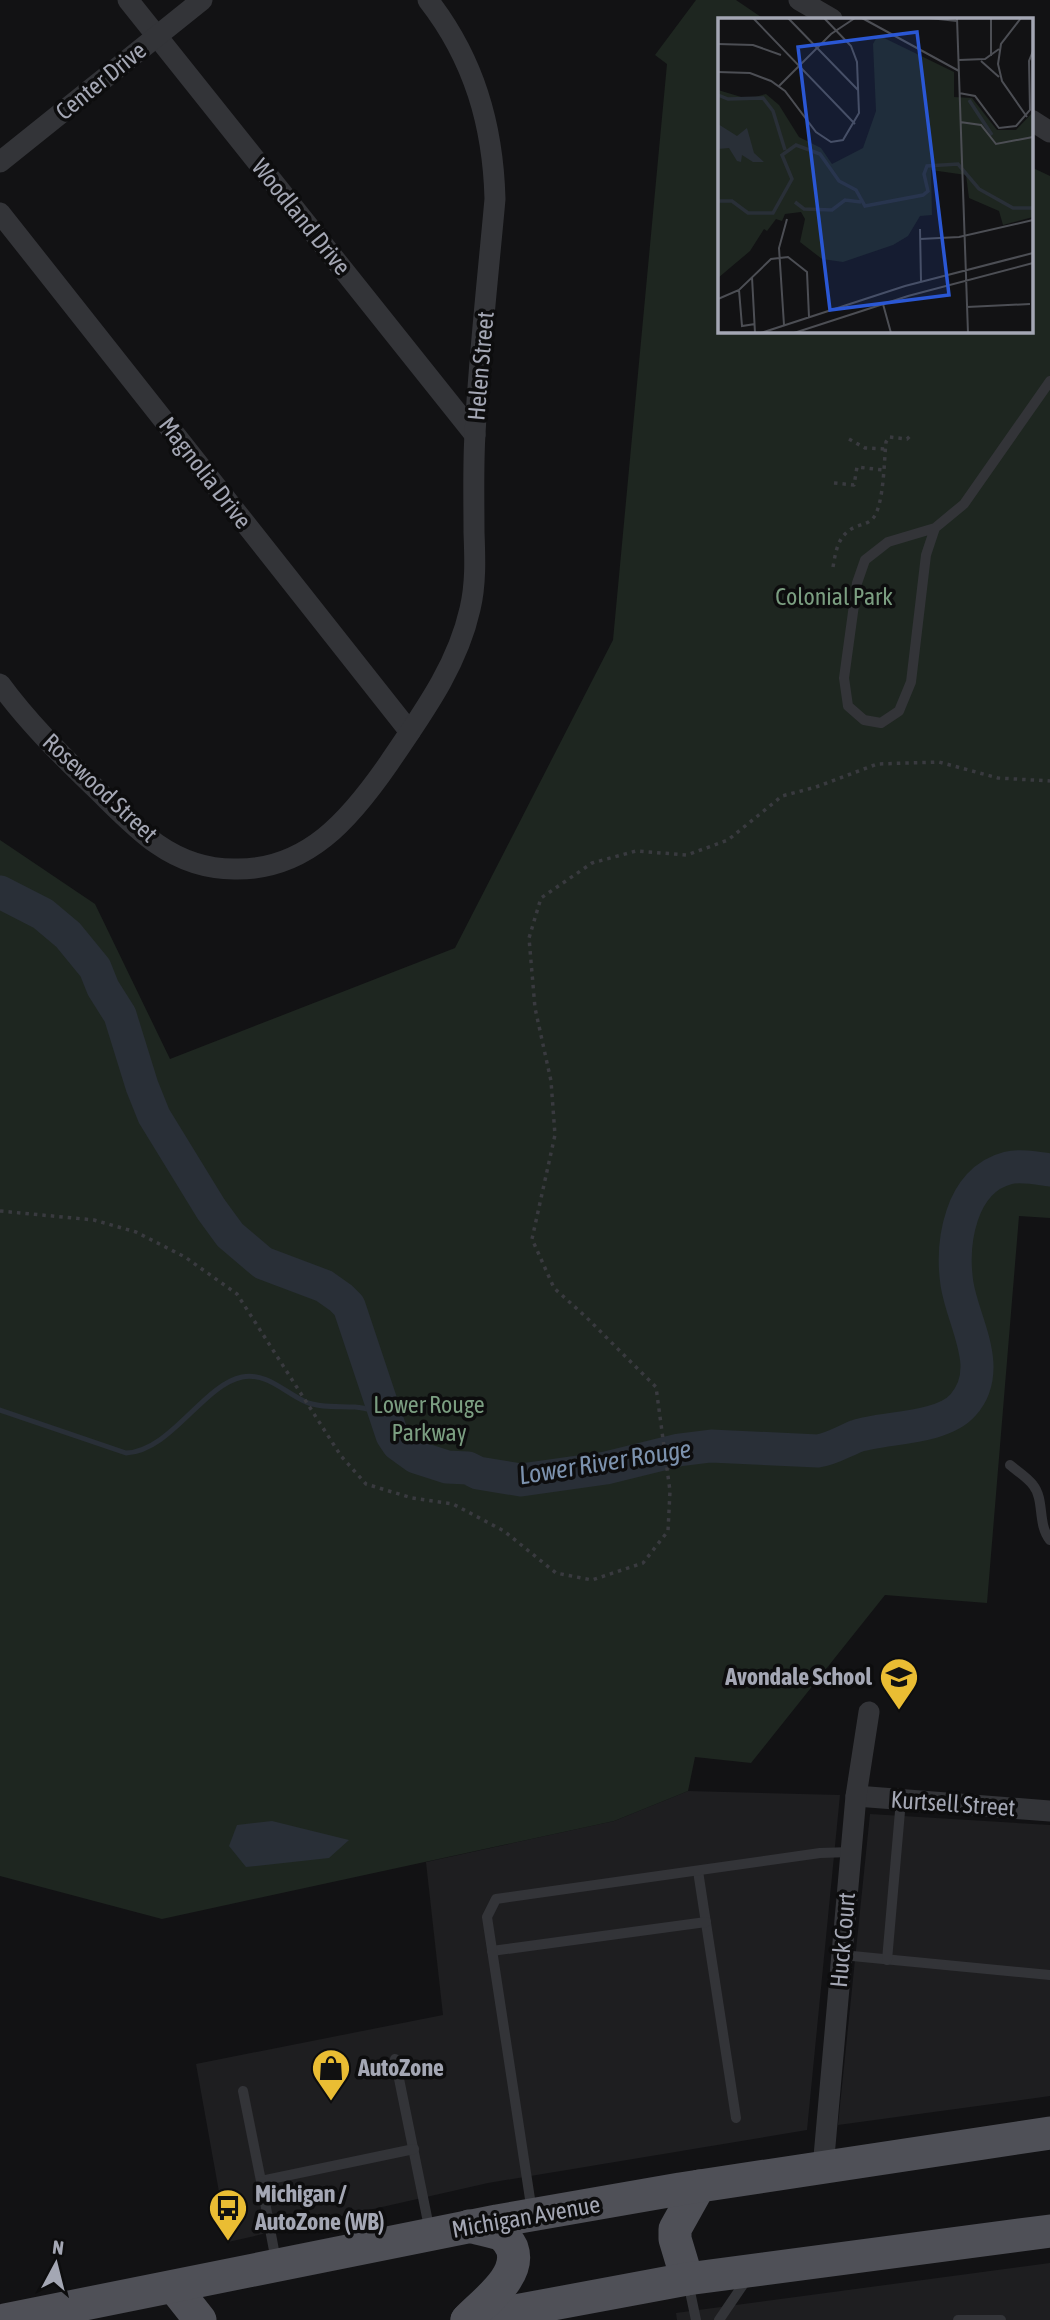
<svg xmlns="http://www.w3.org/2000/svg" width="1050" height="2320" font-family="'Asap Condensed',sans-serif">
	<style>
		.built { fill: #1e1e20 }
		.green { fill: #1e2620 }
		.water { fill: #292f37 }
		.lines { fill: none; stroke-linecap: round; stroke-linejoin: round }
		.stream { stroke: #292f37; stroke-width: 5 }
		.river { stroke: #292f37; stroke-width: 33 }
		.path { stroke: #393a3f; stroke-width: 3.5; stroke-dasharray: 3.5 5; stroke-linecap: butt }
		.service { stroke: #333438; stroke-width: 10 }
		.minor { stroke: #333438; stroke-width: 21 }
		.primary { stroke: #4f5057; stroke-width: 33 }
		.labels { text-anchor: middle; stroke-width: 7; stroke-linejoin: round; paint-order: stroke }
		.street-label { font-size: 24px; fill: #a4a7b4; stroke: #0d0d0e }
		.park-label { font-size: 24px; fill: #7b9e81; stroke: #0d0d0e }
		.poi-label { font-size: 24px; font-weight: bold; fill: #a4a7b4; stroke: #0d0d0e; text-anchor: start }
		.water-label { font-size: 26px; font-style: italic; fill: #7c92ae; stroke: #0d0d0e }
		.inset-river { fill: none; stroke: #292f37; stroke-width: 3.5 }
		.inset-road { fill: none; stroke: #4c4e54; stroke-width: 2 }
		.view { fill: #2a57d4; fill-opacity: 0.15; stroke: #2a57d4; stroke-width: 3.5 }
		.inset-edge { fill: none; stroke: #a4a7b4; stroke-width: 3.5 }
	</style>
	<rect width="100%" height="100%" fill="#121214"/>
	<!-- built -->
	<g class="built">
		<polygon points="688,1791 840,1795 807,2130 488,2183 228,2242 196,2064 443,2015 426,1862 614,1821"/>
		<polygon points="870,1814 1050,1825 1050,2096 838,2125"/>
		<polygon points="1050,2263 1050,2320 677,2320 676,2313"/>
	</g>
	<!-- green -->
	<polygon class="green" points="696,0 736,0 764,19 719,19 719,331 1031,331 1031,167 1050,176 1050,1218 1019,1216 987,1603 885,1595 751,1763 695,1757 688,1791 614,1821 162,1919 0,1876 0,840 95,904 170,1059 455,948 613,640 667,64 655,55"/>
	<!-- water -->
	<polygon class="water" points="272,1821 349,1840 329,1858 246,1867 229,1846 237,1825"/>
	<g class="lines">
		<!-- stream -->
		<path class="stream" d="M0,1410l126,43c45,-2 77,-68 116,-76 25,-5 43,16 64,25 14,6 34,4 49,5 10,1 21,4 31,6"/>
		<!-- river -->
		<path class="river" d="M0,892l43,22 25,21 27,33 8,20 17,27 22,71 12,30 57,93 19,26 33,28 61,23 17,12 8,8 43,129 6,9 18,13 31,10 21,1 10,5 43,7 85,-12 73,-18 32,-4 107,5c14,-2 26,-10 39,-15 29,-9 85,-7 106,-31 32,-36 0,-82 -6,-121 -6,-41 3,-104 51,-116 13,-3 28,0 42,2"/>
		<!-- path -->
		<g class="path">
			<polyline points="849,439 865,448 885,449"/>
			<polyline points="834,483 854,485 857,467 883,470"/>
			<path d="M833,567c3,-17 5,-32 22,-40 7,-3 14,-3 19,-10 10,-15 10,-56 12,-75l3,-5 18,2 5,-5"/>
			<polyline points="0,1211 94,1220 136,1232 185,1257 237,1294 341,1456 366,1484 412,1498 453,1504 504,1531 556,1573 592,1580 643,1563 668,1531 670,1491 656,1387 586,1317 554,1288 532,1239 555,1135 551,1081 535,1008 529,938 541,898 592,863 636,851 687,855 728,840 782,796 816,787 877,764 939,762 998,778 1050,781"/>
		</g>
		<!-- service -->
		<g class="service">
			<polyline points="935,528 926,555 911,682 899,711 881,723 864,720 848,706 844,678 857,583 865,560 888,542 935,528 964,504 1050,381"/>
			<path d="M1010,1465c7,6 17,12 23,20 12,15 4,39 17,55"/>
			<polyline points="698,1871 736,2118"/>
			<polyline points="492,1951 706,1922"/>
			<polyline points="842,1955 1050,1975"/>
			<polyline points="887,1960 901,1800"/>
			<polyline points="395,2059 430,2232"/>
			<polyline points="243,2091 261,2181 414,2149"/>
			<polyline points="261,2181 276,2261"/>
			<polyline points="532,2212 487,1917 496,1899 820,1853 851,1852"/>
			<polyline points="688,2282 696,2320"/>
			<polyline points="719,2320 747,2279"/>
			<polyline points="958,2320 1001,2320"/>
		</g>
		<!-- minor -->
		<g class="minor">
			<polyline points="128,0 475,435"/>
			<polyline points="799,0 832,19"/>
			<polyline points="1031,120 1050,132"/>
			<polyline points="0,162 202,0"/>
			<polyline points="0,213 410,732"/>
			<path d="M0,684c27,37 60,70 92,101 21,20 42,43 65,59 23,16 50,25 77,25 73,2 117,-51 155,-106 33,-49 68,-96 81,-154 6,-25 5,-51 4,-77 0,-33 -1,-66 1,-98 4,-79 13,-157 20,-235 -2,-74 -21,-140 -67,-199"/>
			<polyline points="856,1796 1050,1811"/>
			<polyline points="823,2168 856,1796 869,1712"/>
		</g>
		<!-- primary -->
		<g class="primary">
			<polyline points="687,2279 675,2239 675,2229 699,2186"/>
			<polyline points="174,2287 200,2320"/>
			<polyline points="5,2320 497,2221 680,2189 1050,2133"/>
			<polyline points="467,2320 687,2279 1050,2231"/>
			<path d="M467,2320c17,-18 55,-44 45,-72 -2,-4 -6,-10 -10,-13 -9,-4 -23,-6 -33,-9"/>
		</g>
	</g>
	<!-- icons -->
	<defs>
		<g id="school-pin" transform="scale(2.0125)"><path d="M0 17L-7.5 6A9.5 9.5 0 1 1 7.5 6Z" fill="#eabd33" stroke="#0d0d0e"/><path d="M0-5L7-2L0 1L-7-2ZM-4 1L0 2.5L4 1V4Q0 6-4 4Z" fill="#111"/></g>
		<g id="shop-pin" transform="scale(2.0125)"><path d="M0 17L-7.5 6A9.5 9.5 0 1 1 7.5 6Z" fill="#eabd33" stroke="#0d0d0e"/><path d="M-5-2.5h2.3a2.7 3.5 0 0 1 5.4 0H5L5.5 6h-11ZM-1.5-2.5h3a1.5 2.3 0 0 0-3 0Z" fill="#111"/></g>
		<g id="bus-pin" transform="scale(2.0125)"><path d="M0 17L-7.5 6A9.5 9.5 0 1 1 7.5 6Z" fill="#eabd33" stroke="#0d0d0e"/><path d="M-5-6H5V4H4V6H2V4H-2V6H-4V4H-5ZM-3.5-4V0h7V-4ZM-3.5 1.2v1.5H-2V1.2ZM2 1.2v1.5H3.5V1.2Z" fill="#111"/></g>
	</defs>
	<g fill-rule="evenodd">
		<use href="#school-pin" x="899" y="1677"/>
		<use href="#shop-pin" x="331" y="2068"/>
		<use href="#bus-pin" x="228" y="2208"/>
	</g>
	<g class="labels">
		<!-- street labels -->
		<g class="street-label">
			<text transform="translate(101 81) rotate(-39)" y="8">Center Drive</text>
			<text transform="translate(301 217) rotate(51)" y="8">Woodland Drive</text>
			<text transform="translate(481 366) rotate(-85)" y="8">Helen Street</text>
			<text transform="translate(205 473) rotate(52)" y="8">Magnolia Drive</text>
			<text transform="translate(100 788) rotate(43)" y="8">Rosewood Street</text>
			<text transform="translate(953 1804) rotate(4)" y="8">Kurtsell Street</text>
			<text transform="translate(843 1940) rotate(-85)" y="8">Huck Court</text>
			<text transform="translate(526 2217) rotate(-10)" y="8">Michigan Avenue</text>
		</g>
		<!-- park labels -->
		<g class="park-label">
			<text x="834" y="605">Colonial Park</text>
			<text x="429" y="1413">Lower Rouge<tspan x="429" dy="28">Parkway</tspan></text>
		</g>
		<!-- poi labels -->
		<g class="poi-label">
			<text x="872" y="1685" text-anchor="end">Avondale School</text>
			<text x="358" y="2076">AutoZone</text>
			<text x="255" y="2202">Michigan /<tspan x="255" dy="28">AutoZone (WB)</tspan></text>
		</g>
		<!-- water labels -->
		<g class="water-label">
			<text transform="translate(605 1462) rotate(-9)" y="9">Lower River Rouge</text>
		</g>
	</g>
	<!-- overview -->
	<g transform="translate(718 18)">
		<rect width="315" height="315" fill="#121214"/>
		<path d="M160,17l76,37v25l18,1 25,32h19l17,-18v105l-30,8 -4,-14 -30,-13 -3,-23 -35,-5 1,45 -12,1 -12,20 -15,9 -50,17 -21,-3 -22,-17 5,-23 -4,-7 -16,2 -3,7 -6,-2 -9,12 -3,-2 -14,22 -32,27v-188l30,9 18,-5 13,11 20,32 22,11 11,16 31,-16 13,-37 -3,-67z" fill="#1e2620"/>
		<path d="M0,106l19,12 10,-8 7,25 10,9h-11l-11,-7 -1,7 -4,-1 -8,-13 -11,1z" fill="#292f37"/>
		<path class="inset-river" d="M0,77l10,4 35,-1 10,13 12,39M251,82l23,35M0,183h14l16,12h25l19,-34 -10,-24 14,-10 24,9 19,27 17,9 9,16 58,-11 5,-4 -4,-17 3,-8 31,-2 21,25 34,19h20M77,184l9,7 28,1 13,-10 16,2"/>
		<path class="inset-road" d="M35,0l102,106M70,0l70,72M144,0l97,53M211,0l28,3M239,0l11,315M303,0l-20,26 -3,20 4,17 25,36M0,26l35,1 28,10M273,38v-38M241,42l26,-1 14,-10M263,43l18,16M0,54l32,1 21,8 14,10 31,41 15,10 12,-2 16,-27 -2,-51 -6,-16 -27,-28M61,68l52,-52 24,-16M241,75l16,3 24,32 17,-2 14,-16 -1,-49 4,-10M242,104l21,3 15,19 37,-7M202,211l1,52M202,221l39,-2 74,-17M34,259l3,56M21,272l3,36 13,-2M0,281l21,-9 32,-31 17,-2 19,15 2,45M165,286l8,29M249,289l63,-3M66,307l-5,-77 8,-29M43,315l144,-47 128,-33M76,315l114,-37 125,-33"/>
		<path class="view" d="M199,14l32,263 -119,15 -32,-263z"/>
		<rect width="315" height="315" class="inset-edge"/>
	</g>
	<!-- north arrow -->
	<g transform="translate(56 2264) rotate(7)" stroke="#0d0d0e" stroke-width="5" paint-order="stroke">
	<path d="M0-5L12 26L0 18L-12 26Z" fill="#a4a7b4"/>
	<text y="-10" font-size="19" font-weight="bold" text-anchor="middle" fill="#a4a7b4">N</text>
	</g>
</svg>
